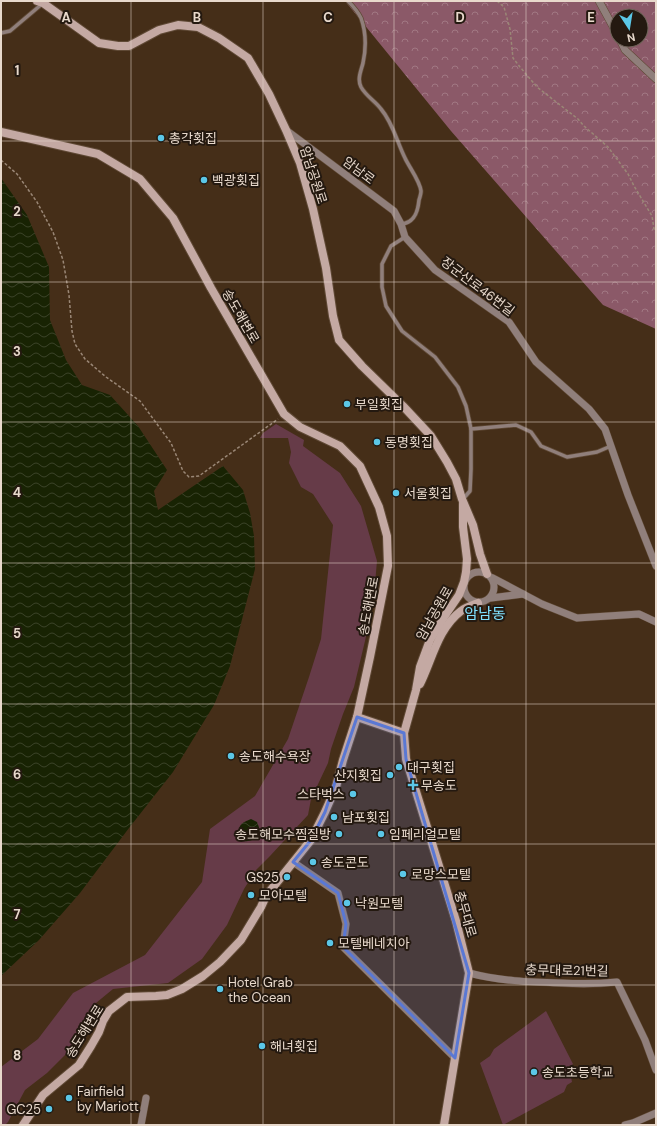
<svg xmlns="http://www.w3.org/2000/svg" width="657" height="1126" font-family="'DM Sans','Noto Sans KR',sans-serif">
	<style>
		.forest { fill: url(#forest-crowns); fill-rule: evenodd }
		.park { fill: #663b48 }
		.water { fill: url(#water-waves) }
		.lines { fill: none; stroke-linecap: round; stroke-linejoin: round }
		.lane-casing { stroke: #5f4935; stroke-width: 5 }
		.street-casing { stroke: #5f4935; stroke-width: 8 }
		.secondary-casing { stroke: #5f4935; stroke-width: 10 }
		.path { stroke: #9a8776; stroke-width: 1.5; stroke-dasharray: 3 2; stroke-linecap: butt }
		.lane { stroke: #907f7b; stroke-width: 3.5 }
		.street { stroke: #907f7b; stroke-width: 7 }
		.secondary { stroke: #c4a9a3; stroke-width: 8 }
		.marked { fill: #5a78d4; fill-opacity: 0.2; stroke: #5a78d4; stroke-width: 3; stroke-linejoin: round }
		.grid { fill: none; stroke: #e8d9cc; stroke-width: 1; stroke-opacity: 0.55 }
		.poi-dot { fill: #5bc7e7; stroke: #241910; stroke-width: 1.5 }
		.labels { text-anchor: middle; stroke-width: 4; stroke-linejoin: round; paint-order: stroke }
		.poi-label { font-size: 13px; fill: #e8d9cc; stroke: #241910; text-anchor: start }
		.street-label { font-size: 13px; fill: #e8d9cc; stroke: #241910 }
		.quarter-label { font-size: 15px; fill: #80e1ff; stroke: #241910 }
		.grid-label { font-size: 13px; text-anchor: middle; font-weight: bold; fill: #e8d9cc; stroke: #241910; stroke-width: 4; stroke-linejoin: round; paint-order: stroke }
	</style>
	<defs>
		<pattern id="forest-crowns" width="20" height="18" patternUnits="userSpaceOnUse"><rect width="20" height="18" fill="#8b5968"/><path d="M2 6a3 3 0 1 1 6 0M12 15a3 3 0 1 1 6 0" fill="none" stroke="#a17883"/></pattern>
		<pattern id="water-waves" width="16" height="10" patternUnits="userSpaceOnUse"><rect width="16" height="10" fill="#182303"/><path d="M0 5q4-4 8 0t8 0" fill="none" stroke="#3a4227"/></pattern>
	</defs>
	<rect width="100%" height="100%" fill="#452e18"/>
	<!-- forest -->
	<path class="forest" d="M345,1h311v328l-53,-24 -152,-174zM617,16h24v24h-24z"/>
	<!-- park -->
	<g class="park">
		<polygon points="276,424 304,440 303,446 340,473 361,506 377,561 374,595 365,641 354,687 343,714 331,749 328,763 311,799 308,815 270,856 256,870 244,889 227,925 202,959 168,983 113,989 96,1003 87,1015 79,1035 65,1055 47,1073 25,1090 8,1122 5,1125 1,1125 1,1067 38,1039 73,993 145,955 202,882 210,829 255,796 288,739 309,677 321,639 333,525 313,494 301,487 289,463 291,452 288,438 260,438 263,433"/>
		<polygon points="546,1011 573,1064 569,1067 572,1082 567,1085 564,1092 503,1125 480,1063 490,1056 494,1049"/>
	</g>
	<!-- water -->
	<g class="water">
		<polygon points="1,178 27,215 49,267 50,320 66,360 82,385 110,395 138,426 167,470 154,491 158,510 223,466 243,490 250,513 254,536 255,569 230,666 214,705 173,772 129,828 80,893 39,940 1,976"/>
		<path d="M251,819l6,3 3,8c-5,9 -7,12 -17,11l-5,-6c1,-11 3,-12 13,-16z"/>
	</g>
	<g class="lines">
		<!-- lane casing -->
		<g class="lane-casing">
			<g id="lane">
				<path d="M348,1c5,5 10,11 13,17 5,14 5,31 2,45 -2,8 -6,16 -2,24 5,9 14,14 20,22 12,14 16,33 24,49 4,9 15,23 16,33 0,3 -1,6 -2,9 -1,11 -4,23 -18,24"/>
				<polyline points="1,33 10,31 42,4"/>
				<polyline points="405,237 391,246 382,264 382,287 386,306 402,331 435,357 458,387 466,406 471,429"/>
				<polyline points="463,499 470,491 471,469 471,429 516,425 531,432 541,446 567,457 597,452 611,446"/>
			</g>
		</g>
		<!-- street casing -->
		<g class="street-casing">
			<g id="street">
				<polyline points="599,1 617,34"/>
				<polyline points="620,40 625,50 656,79"/>
				<polyline points="286,130 394,211 401,224 405,237 435,270 509,322 536,362 589,409 605,429 628,495 656,566"/>
				<circle cx="479" cy="587" r="15"/>
				<polyline points="493,578 542,604 577,618 639,614 656,622"/>
				<polyline points="491,598 523,594"/>
				<polyline points="293,862 338,893 346,924 343,947 455,1058"/>
				<path d="M469,973c30,8 61,9 92,10 19,1 37,1 56,-1l28,58 11,30"/>
				<polyline points="141,1125 146,1098"/>
				<polyline points="625,1125 633,1123 656,1113"/>
			</g>
		</g>
		<!-- secondary casing -->
		<g class="secondary-casing">
			<g id="secondary">
				<polyline points="37,1 43,3 99,43 118,46 129,46 159,30 178,25 198,27 219,38 248,58 269,94 286,130 300,163 313,209 326,268 333,316 339,340 362,366 403,406 431,436 447,462 456,479 462,499 473,525 480,554 487,574"/>
				<polyline points="1,132 98,154 140,179 173,218 211,288 284,414 300,427 340,446 360,466 379,507 387,536 388,566 370,657 357,717 343,760 336,787 325,812 311,840 266,896 261,907 241,940 220,962 203,976 182,989 167,995 156,996 127,997 109,1011 103,1021 99,1032 91,1046 79,1065 43,1095 23,1125"/>
				<path d="M420,684c12,-24 18,-56 41,-73 5,-4 12,-6 17,-8"/>
				<polyline points="357,717 404,733"/>
				<polyline points="444,1125 469,973 456,921 406,759 404,733 416,690 420,667 430,640 444,617 459,595 464,582 466,572 467,559 463,527 463,504"/>
			</g>
		</g>
		<!-- path -->
		<g class="path">
			<polyline points="497,1 504,7 510,29 513,58 520,67 537,87 578,119 584,126 608,147 628,174 634,186 652,216 654,229 656,233"/>
			<polyline points="1,160 17,174 37,202 53,232 63,260 69,295 72,331 75,344 85,359 106,377 140,401 171,443 183,471 189,477 199,476 278,419"/>
		</g>
		<!-- lane -->
		<use href="#lane" class="lane"/>
		<!-- street -->
		<use href="#street" class="street"/>
		<!-- secondary -->
		<use href="#secondary" class="secondary"/>
	</g>
	<!-- marked area -->
	<path class="marked" d="M357,717l47,16 2,26 63,214 -14,85 -112,-111 3,-23 -8,-31 -45,-31 18,-22 14,-28z"/>
	<!-- grid -->
	<path class="grid" d="M131,1v1124M263,1v1124M394,1v1124M526,1v1124M1,141h655M1,282h655M1,422h655M1,563h655M1,704h655M1,844h655M1,985h655"/>
	<!-- markers -->
	<g class="poi-dot">
		<circle cx="161" cy="138" r="4"/>
		<circle cx="204" cy="180" r="4"/>
		<circle cx="347" cy="404" r="4"/>
		<circle cx="377" cy="442" r="4"/>
		<circle cx="396" cy="493" r="4"/>
		<circle cx="231" cy="756" r="4"/>
		<circle cx="399" cy="767" r="4"/>
		<circle cx="390" cy="775" r="4"/>
		<path d="M411 779h4v4h4v4h-4v4h-4v-4h-4v-4h4z"/>
		<circle cx="353" cy="794" r="4"/>
		<circle cx="334" cy="817" r="4"/>
		<circle cx="339" cy="834" r="4"/>
		<circle cx="381" cy="834" r="4"/>
		<circle cx="313" cy="862" r="4"/>
		<circle cx="403" cy="874" r="4"/>
		<circle cx="287" cy="877" r="4"/>
		<circle cx="251" cy="895" r="4"/>
		<circle cx="347" cy="903" r="4"/>
		<circle cx="330" cy="943" r="4"/>
		<circle cx="220" cy="989" r="4"/>
		<circle cx="262" cy="1046" r="4"/>
		<circle cx="534" cy="1072" r="4"/>
		<circle cx="69" cy="1098" r="4"/>
		<circle cx="49" cy="1109" r="4"/>
	</g>
	<g class="labels">
		<!-- poi labels -->
		<g class="poi-label">
			<text x="169" y="143">총각횟집</text>
			<text x="212" y="185">백광횟집</text>
			<text x="355" y="409">부일횟집</text>
			<text x="385" y="447">동명횟집</text>
			<text x="404" y="498">서울횟집</text>
			<text x="239" y="761">송도해수욕장</text>
			<text x="407" y="772">대구횟집</text>
			<text x="382" y="780" text-anchor="end">산지횟집</text>
			<text x="421" y="790">무송도</text>
			<text x="345" y="799" text-anchor="end">스타벅스</text>
			<text x="342" y="822">남포횟집</text>
			<text x="331" y="839" text-anchor="end">송도해모수찜질방</text>
			<text x="389" y="839">임페리얼모텔</text>
			<text x="321" y="867">송도콘도</text>
			<text x="411" y="879">로망스모텔</text>
			<text x="279" y="882" text-anchor="end">GS25</text>
			<text x="259" y="900">모아모텔</text>
			<text x="355" y="908">낙원모텔</text>
			<text x="338" y="948">모텔베네치아</text>
			<text x="228" y="987">Hotel Grab<tspan x="228" dy="15">the Ocean</tspan></text>
			<text x="270" y="1051">해녀횟집</text>
			<text x="542" y="1077">송도초등학교</text>
			<text x="77" y="1096">Fairfield<tspan x="77" dy="15">by Mariott</tspan></text>
			<text x="41" y="1114" text-anchor="end">GC25</text>
		</g>
		<!-- street labels -->
		<g class="street-label">
			<text transform="translate(359 170) rotate(37)" y="5">암남로</text>
			<text transform="translate(314 175) rotate(72)" y="5">암남공원로</text>
			<text transform="translate(478 286) rotate(37)" y="5">장군산로46번길</text>
			<text transform="translate(241 316) rotate(60)" y="5">송도해변로</text>
			<text transform="translate(368 606) rotate(-79)" y="5">송도해변로</text>
			<text transform="translate(434 613) rotate(-60)" y="5">암남공원로</text>
			<text transform="translate(466 914) rotate(74)" y="5">충무대로</text>
			<text transform="translate(567 970) rotate(1)" y="5">충무대로21번길</text>
			<text transform="translate(84 1031) rotate(-58)" y="5">송도해변로</text>
		</g>
		<!-- quarter labels -->
		<g class="quarter-label">
			<text x="485" y="619">암남동</text>
		</g>
	</g>
	<g class="grid-label">
		<text x="66" y="22">A</text>
		<text x="197" y="22">B</text>
		<text x="328" y="22">C</text>
		<text x="460" y="22">D</text>
		<text x="591" y="22">E</text>
		<text x="17" y="75">1</text>
		<text x="17" y="216">2</text>
		<text x="17" y="356">3</text>
		<text x="17" y="497">4</text>
		<text x="17" y="638">5</text>
		<text x="17" y="779">6</text>
		<text x="17" y="919">7</text>
		<text x="17" y="1060">8</text>
	</g>
	<!-- border -->
	<rect width="657" height="1126" fill="none" stroke="#e8d9cc" stroke-width="4"/>
	<!-- north arrow -->
	<g transform="translate(629 28) rotate(168)"><circle r="19" fill="#241910" stroke="#72665b"/>
	<path d="M0-3L7 15L0 10L-7 15Z" fill="#5bc7e7"/>
	<text y="-6" font-size="11" font-weight="bold" text-anchor="middle" fill="#e8d9cc">N</text>
	</g>
</svg>
